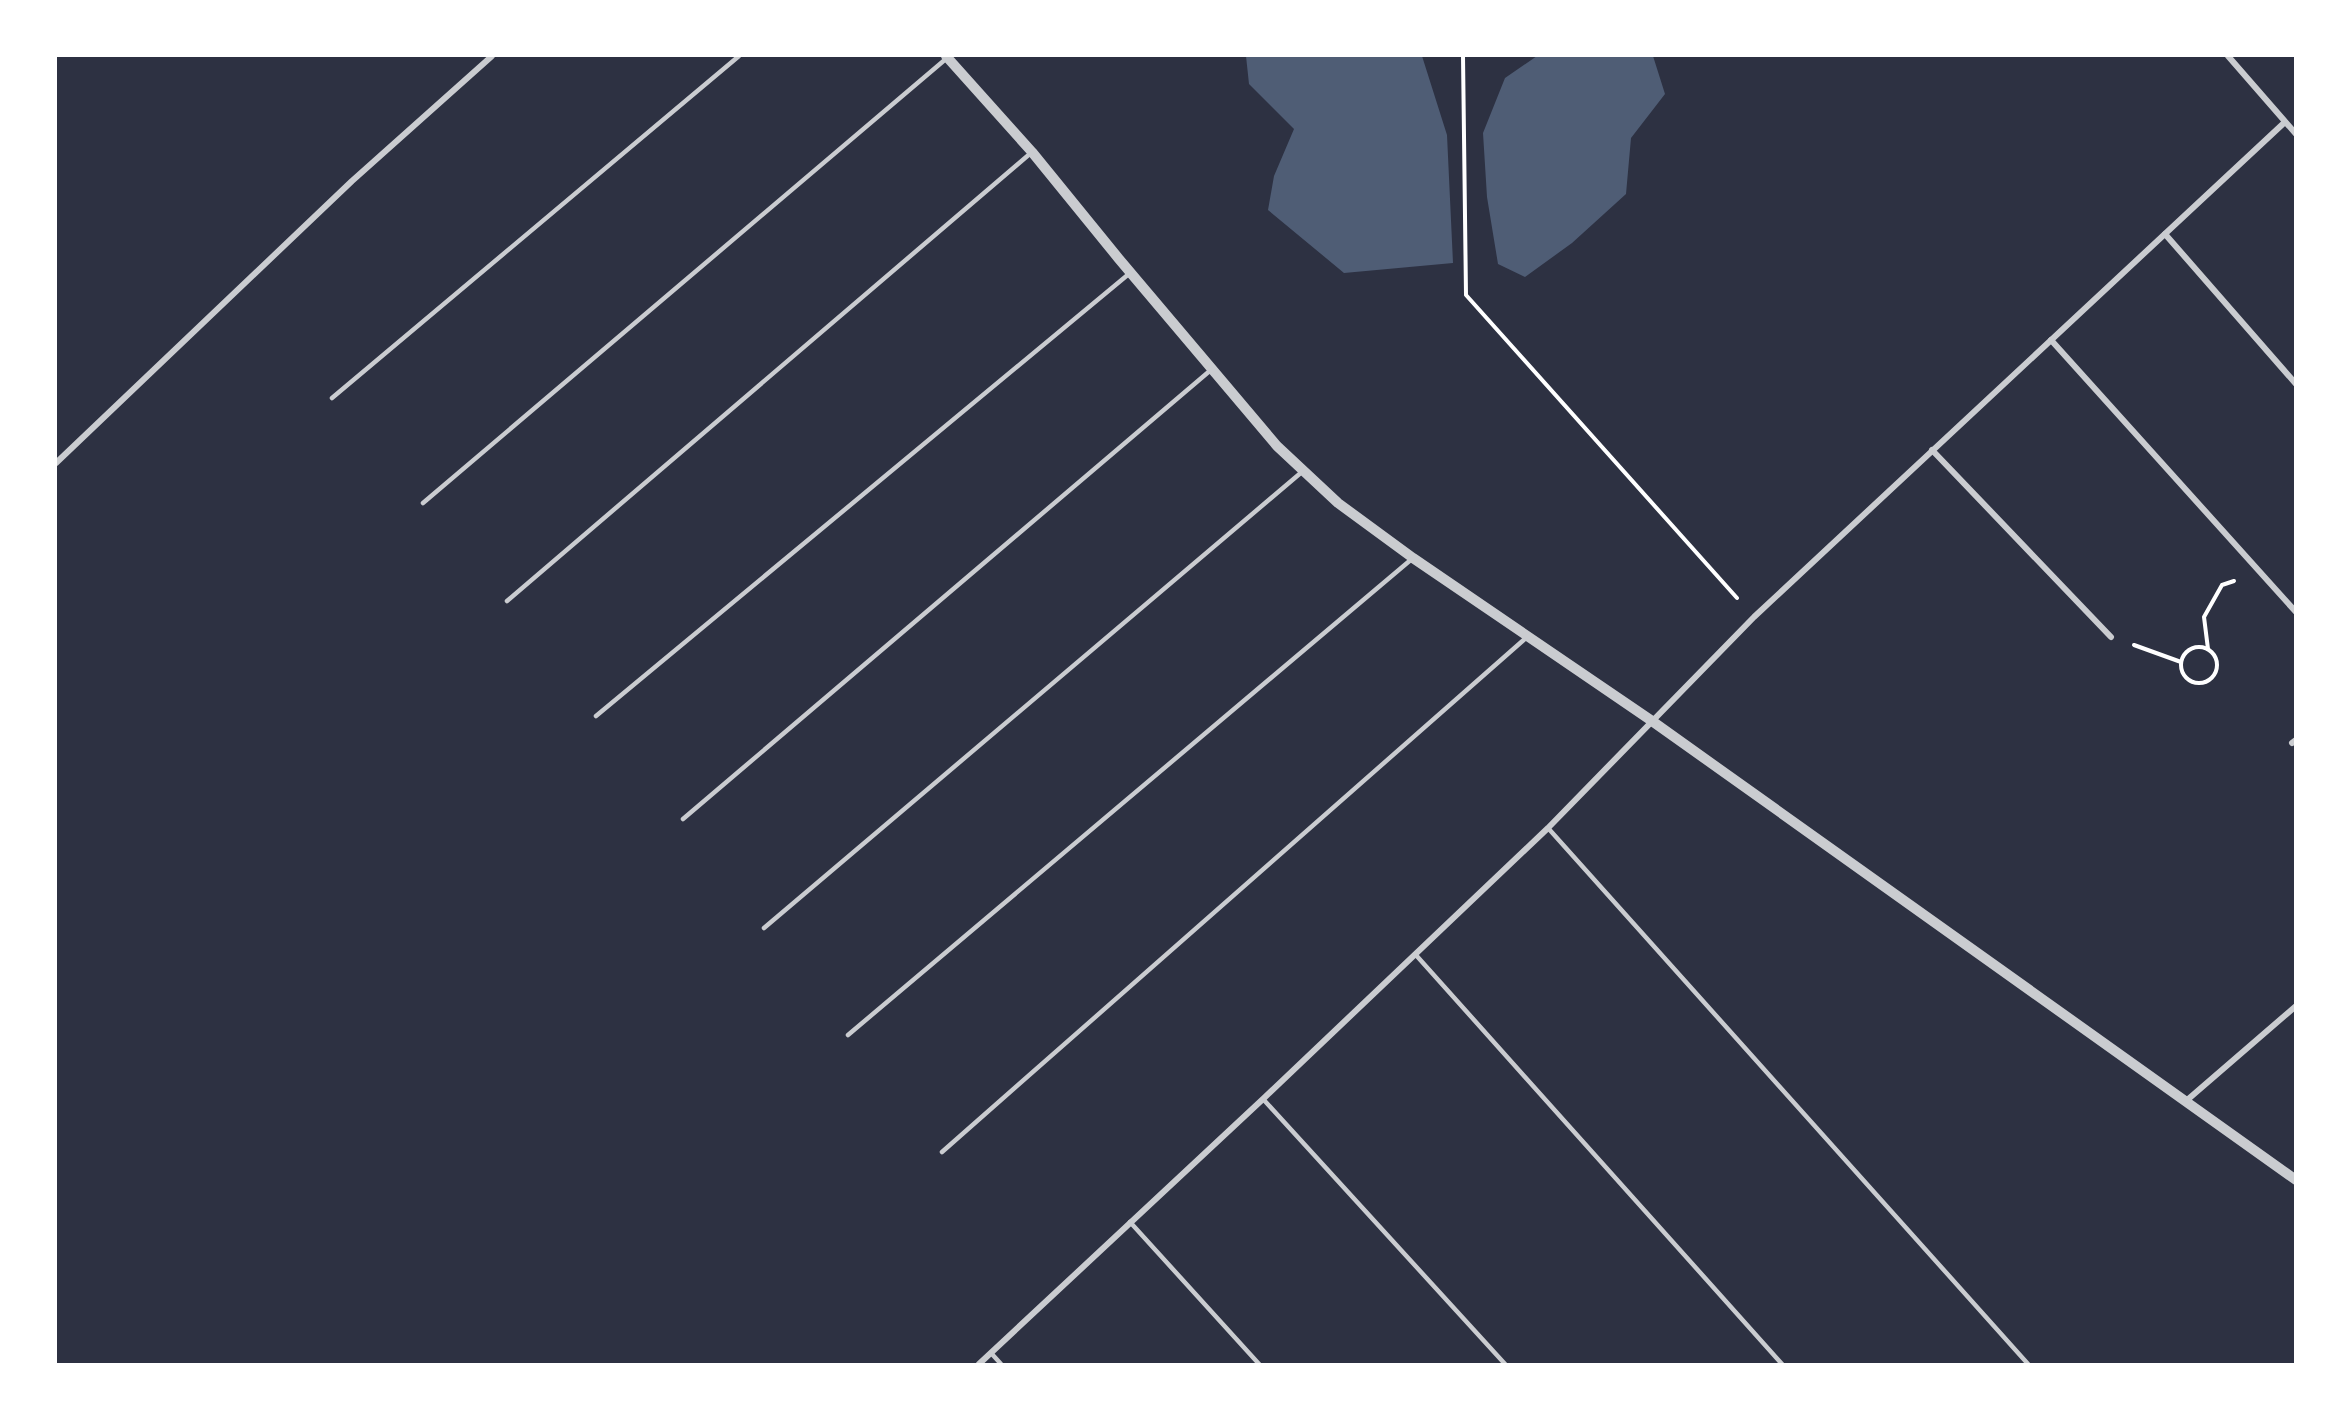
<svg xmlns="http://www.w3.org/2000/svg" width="2351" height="1420" font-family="Overpass,sans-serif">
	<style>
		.water { fill: #4f5d75 }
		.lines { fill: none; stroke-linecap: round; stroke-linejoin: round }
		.path { stroke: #fff; stroke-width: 4 }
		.service { stroke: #caccd0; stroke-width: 4.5 }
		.minor { stroke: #caccd0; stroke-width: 6 }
		.tertiary { stroke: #caccd0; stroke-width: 10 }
	</style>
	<rect width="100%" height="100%" fill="#2d3142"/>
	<!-- water -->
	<g class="water">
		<polygon points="1246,56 1422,56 1447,135 1453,263 1344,273 1268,210 1274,176 1294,129 1249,84"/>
		<polygon points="1537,56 1653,56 1665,94 1631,138 1626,194 1572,243 1525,277 1498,264 1487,197 1483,133 1505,78"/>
	</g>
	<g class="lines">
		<!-- path -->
		<g class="path">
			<polyline points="1463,56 1466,295 1737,598"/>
			<polyline points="2134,645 2181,662"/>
			<circle cx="2199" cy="665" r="18"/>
			<polyline points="2208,649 2204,617 2222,585 2234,581"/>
		</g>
		<!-- service -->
		<g class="service">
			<polyline points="332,398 739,56"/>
			<polyline points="423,503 947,58"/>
			<polyline points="507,601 1032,152"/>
			<polyline points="596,716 1130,273"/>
			<polyline points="683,819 1212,369"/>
			<polyline points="1548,828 2028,1364"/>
			<polyline points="764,928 1303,471"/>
			<polyline points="1415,954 1782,1364"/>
			<polyline points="848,1035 1413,558"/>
			<polyline points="1263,1099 1505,1364"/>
			<polyline points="942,1152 1527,637"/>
			<polyline points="1130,1222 1259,1364"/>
			<polyline points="991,1353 1001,1364"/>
		</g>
		<!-- minor -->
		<g class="minor">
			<polyline points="2228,56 2296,134"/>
			<polyline points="2165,234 2296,384"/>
			<polyline points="2051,340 2296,612"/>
			<polyline points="1932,450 2111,637"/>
			<polyline points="56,463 352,181 492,56"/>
			<polyline points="2292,743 2296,740"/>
			<polyline points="2186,1101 2296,1006"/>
			<polyline points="979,1364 1263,1099 1548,828 1754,617 2285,122"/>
		</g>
		<!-- tertiary -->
		<polyline class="tertiary" points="946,56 1032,152 1119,259 1277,446 1338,503 1413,558 1652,721 2296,1180"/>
	</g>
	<!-- border -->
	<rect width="2351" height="1420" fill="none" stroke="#ffffff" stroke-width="114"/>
</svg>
